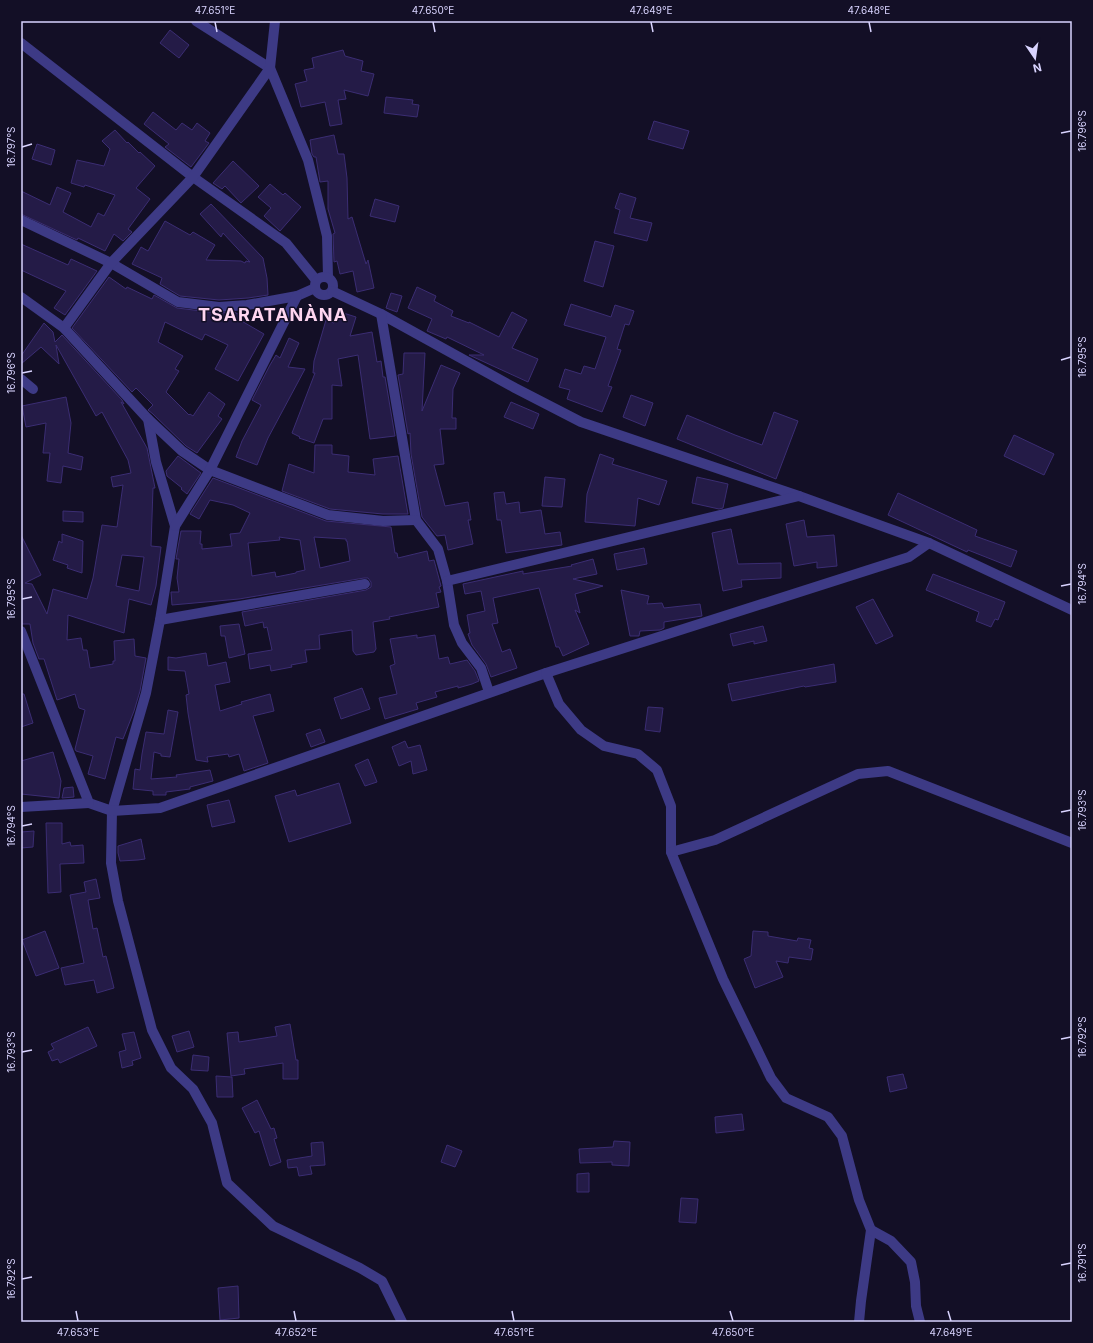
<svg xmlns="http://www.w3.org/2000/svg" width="1093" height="1343" font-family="Inter,sans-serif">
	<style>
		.building { fill: #241b47; stroke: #3b2d73; fill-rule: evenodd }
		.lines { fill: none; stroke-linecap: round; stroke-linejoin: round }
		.minor { stroke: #3d3a85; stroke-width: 10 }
		.ticks { fill: none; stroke: #d9d4ff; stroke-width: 1.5 }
		.labels { text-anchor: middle; stroke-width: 3; stroke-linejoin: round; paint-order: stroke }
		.district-label { font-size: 18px; font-weight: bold; letter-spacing: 1px; fill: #ffd6f0; stroke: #130f26 }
		.neatline { fill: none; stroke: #d9d4ff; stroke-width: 1.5 }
		.ticks-label { font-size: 10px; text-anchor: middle; fill: #d9d4ff }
	</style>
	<rect width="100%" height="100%" fill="#130f26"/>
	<!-- building -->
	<g class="building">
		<polygon points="170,30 189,45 179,58 160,43"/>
		<polygon points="343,50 345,56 363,61 361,71 374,74 368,96 344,90 346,99 338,100 342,124 330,126 325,102 301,107 295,84 307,81 304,70 314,68 312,58"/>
		<polygon points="386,97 413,100 412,104 419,105 417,117 384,113"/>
		<polygon points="153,112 176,130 182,123 192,130 197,123 210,133 205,141 209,143 191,167 165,147 169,144 144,124"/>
		<polygon points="654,121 689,131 683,149 648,139"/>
		<polygon points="115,130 127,143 128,142 139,153 140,152 155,166 136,188 150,199 128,229 132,232 123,241 114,234 105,251 78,238 77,240 21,214 21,191 50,205 57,187 71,193 63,212 91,227 98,213 104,216 115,195 85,185 84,187 71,183 77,160 104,166 110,149 102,141"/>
		<polygon points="334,135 338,154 344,154 347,178 348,219 352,217 366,264 368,260 374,288 357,292 353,271 340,274 337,261 334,262 333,234 335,233 328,209 328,181 320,182 316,157 314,157 312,154 310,140"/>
		<polygon points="37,144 55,150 51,165 32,159"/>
		<polygon points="233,161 259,186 241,203 225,186 222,189 213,183"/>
		<polygon points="270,184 283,195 285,193 301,207 280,231 264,216 271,208 258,197"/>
		<polygon points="620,193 636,198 630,218 652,223 647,241 614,233 620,210 615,208"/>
		<polygon points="375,199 399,206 395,222 370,216"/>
		<polygon points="211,204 263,258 267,278 268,295 248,298 219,300 180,296 160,284 162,278 132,264 141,247 148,251 165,221 190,235 193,232 215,245 206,260 241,261 245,263 246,261 250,262 223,233 221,237 200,214"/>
		<polygon points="595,241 614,246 603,287 584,281"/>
		<polygon points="21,244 68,265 71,259 97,271 65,315 54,308 66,291 21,270"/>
		<polygon points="109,277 126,289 127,287 152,299 154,295 177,308 218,313 234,312 240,315 238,319 264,334 238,381 215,369 228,345 205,334 202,340 165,322 158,342 183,356 175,369 179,371 166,392 189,415 190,414 193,416 209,392 225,404 218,416 222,419 197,453 186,446 153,414 148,410 153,405 136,388 132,392 72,328"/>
		<polygon points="417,287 436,296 434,301 453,311 451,316 469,323 469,322 499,337 512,312 527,320 512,348 538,359 528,382 469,355 484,355 447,337 446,339 427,331 432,319 408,308"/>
		<polygon points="391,293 402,296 397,312 386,308"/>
		<polygon points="571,304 611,317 615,305 634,311 629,325 625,324 617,349 621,350 608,386 612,387 602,412 567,399 570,390 559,387 565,369 581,374 584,366 595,369 606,337 564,325"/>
		<polygon points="337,311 356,317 350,336 372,332 377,362 381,361 383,377 385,377 395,436 370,439 358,355 338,359 342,386 332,385 332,419 323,419 314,443 299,438 300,437 292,433 315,373 313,373 314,361 326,320 334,323"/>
		<path d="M44,323l9,9 2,10 7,-7 60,65 2,4 -3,-2 26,46 8,40h-2l-2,58 10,1 -5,39 -5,19 -22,-6 -5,34 -56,-18 -1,25 14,-2 2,12h4l3,18 23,-4v-3h2l-1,-20 20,-2 1,17 11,2 -6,33 -6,20 -11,28 -7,-2 -11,42 -17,-5 5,-18 -17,-5 -1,-2 10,-39 -6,-2 -4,-14 -18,6 -13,-41h-5l-6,-16 -3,-19h-8l-1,-89 20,40 -16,8 7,1 15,30 6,-25 34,10 6,-21 9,-53 15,2 6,-42 -10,2 -2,-10 20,-4 -3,-13 -26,-48 -6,4 -40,-71 3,19 -18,-17 -20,17v-8zM122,555l22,2 -5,34 -23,-5z"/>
		<polygon points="289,338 299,343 288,367 305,369 268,438 257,465 236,457 242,441 261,405 252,400 270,365 276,355 280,358"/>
		<polygon points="404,353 425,353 422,411 441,365 460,373 453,389 452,418 456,418 456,429 440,429 444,464 434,465 445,506 468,502 471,520 468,520 473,544 448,550 445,535 437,536 422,517 411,454 410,433 408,434 398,375 403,374"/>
		<polygon points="631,395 653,403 645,426 623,417"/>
		<polygon points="66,397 71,423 68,453 83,457 81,470 63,466 61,483 47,481 50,453 43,453 46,423 26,427 22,406"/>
		<polygon points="511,402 539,414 533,429 504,417"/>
		<polygon points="774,412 798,421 776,479 677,439 687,415 735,435 762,445"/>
		<polygon points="1014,435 1054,454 1044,475 1004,456"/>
		<polygon points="315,445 332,445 332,454 349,456 348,472 375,475 373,459 398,456 408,514 383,514 330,509 282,491 289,464 314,473"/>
		<polygon points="600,454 614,459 612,464 667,481 659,505 638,498 635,526 585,522 587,494"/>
		<polygon points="178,456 201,473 187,494 181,489 182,488 167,476 166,471"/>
		<polygon points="545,477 565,479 562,507 542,506"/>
		<polygon points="697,477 728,484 723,508 719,509 692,503"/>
		<path d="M213,478l113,43 65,6 4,26h2l1,5 29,-7 2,10 5,-1 7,26 -2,1 2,5 -5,1 3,14 -50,10 1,2 -17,3 3,27 -2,3 -18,3 -3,-4 -1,-21 -33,5 1,14 -15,1 2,12 -16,3 1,2 -21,4 -1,-6 -20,4 -2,-15 24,-4 -5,-23 -3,1 -1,-6 -18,4 -3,-14 124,-22 5,-3v-5l-3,-4h-4l-125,21 -67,6 -1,-13h8l-2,-14 2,-19h-3l5,-28h20l-1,13h2v5l30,-3 -2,-12 10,-1 10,-20 -17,-8 -23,-5 -11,19 -9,-5zM279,537l21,3 5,30 -9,2v1l-20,4 -1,-5 -23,4 -4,-33 32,-3zM314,537l32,2v2h1l3,20 -30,7z"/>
		<polygon points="504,492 506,504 519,502 520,513 541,510 545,534 560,532 562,545 506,553 501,520 497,520 494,493"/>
		<polygon points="898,493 977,530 975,536 1017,551 1011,567 968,550 967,552 888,515"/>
		<polygon points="63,511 83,512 83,522 63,521"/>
		<polygon points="804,520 807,537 834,535 837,566 817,568 817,562 794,566 786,524"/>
		<polygon points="731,529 738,564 781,563 781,578 741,580 742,587 723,591 712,533"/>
		<polygon points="62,534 83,541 82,573 67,568 68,565 53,560 59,541 62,543"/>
		<polygon points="644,548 647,564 617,570 614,554"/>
		<polygon points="593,559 597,574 573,579 603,586 575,594 580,613 575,610 589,644 563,656 559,647 556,647 539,588 493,598 498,623 492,624 502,652 510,649 517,668 491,677 486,664 472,645 468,634 470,633 467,615 485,611 481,591 465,594 463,584 523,571 523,574 572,566 571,565"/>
		<polygon points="933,574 1005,602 998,620 995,619 991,627 976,621 979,612 926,590"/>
		<polygon points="621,590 649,596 647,604 662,603 664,608 700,604 702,616 664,622 664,628 660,630 640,631 639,636 630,636"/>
		<polygon points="873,599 893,636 876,644 856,607"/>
		<polygon points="239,624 245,654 229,658 225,636 221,636 220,626"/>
		<polygon points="763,626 767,641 754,644 754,641 733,646 730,634"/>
		<polygon points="417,635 417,638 435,635 439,659 448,657 450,664 467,660 475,671 479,681 472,684 458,688 458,686 435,692 437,697 416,703 418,709 385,719 379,698 397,694 390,666 395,664 390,639"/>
		<polygon points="206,653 208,666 226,662 230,682 215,685 220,711 242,704 241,702 270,694 274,711 253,716 268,763 244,771 239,754 229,757 228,754 207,757 208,762 196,760 188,713 186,695 189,694 185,671 168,670 168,657 176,658"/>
		<polygon points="834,664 836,682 805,687 804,686 732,701 728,684"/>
		<polygon points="362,688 370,709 341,719 334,698"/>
		<polygon points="21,694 24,694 33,723 21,727"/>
		<polygon points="648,707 663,708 660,732 645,730"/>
		<polygon points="168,710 178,712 170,757 161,756 161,754 154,752 151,779 177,777 176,775 210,770 213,781 190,787 190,789 166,792 166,795 153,795 153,791 133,789 135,769 140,770 142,754 146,732 164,734"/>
		<polygon points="320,729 325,742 311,747 306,734"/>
		<polygon points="405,741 408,748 420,745 427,770 413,774 411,761 399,766 392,747"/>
		<polygon points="53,752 61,781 59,798 21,794 21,761"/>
		<polygon points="368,759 377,782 365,786 355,765"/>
		<polygon points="339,783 351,823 289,842 275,796 295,790 297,796"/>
		<polygon points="73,787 74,797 62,798 64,788"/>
		<polygon points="229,800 235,822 212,827 207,805"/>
		<polygon points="46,823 62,823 62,844 70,842 71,846 83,845 84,863 60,864 61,892 48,893"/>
		<polygon points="34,831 33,847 21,848 21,832"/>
		<polygon points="141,839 145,859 138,860 120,861 118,853 118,846"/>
		<polygon points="96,879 100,898 88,900 93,929 97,928 103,957 106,956 114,988 97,993 94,980 65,985 61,968 84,963 70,895 86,892 84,882"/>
		<polygon points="45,931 59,968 36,976 22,940"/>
		<polygon points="753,931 768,932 768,936 797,941 798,938 811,940 809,948 813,949 811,960 789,957 788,963 776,961 783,977 755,988 744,959 751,956"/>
		<polygon points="290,1024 296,1060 298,1060 298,1079 283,1079 283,1063 244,1069 245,1074 231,1076 227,1033 238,1032 239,1042 277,1036 275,1027"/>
		<polygon points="88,1027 97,1046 60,1063 58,1059 52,1061 48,1052 54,1049 51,1044"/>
		<polygon points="189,1031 194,1047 177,1052 172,1036"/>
		<polygon points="134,1032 141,1058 132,1061 133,1065 122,1068 119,1052 126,1050 122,1034"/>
		<polygon points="193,1055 209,1057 208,1071 191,1070"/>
		<polygon points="903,1074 907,1088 890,1092 887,1077"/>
		<polygon points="216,1076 232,1077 233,1097 217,1097"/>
		<polygon points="257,1100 271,1129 274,1128 277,1138 274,1139 281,1162 270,1166 259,1131 255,1133 242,1108"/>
		<polygon points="742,1114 744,1130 716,1133 715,1117"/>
		<polygon points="614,1141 630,1142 629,1166 612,1165 612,1162 580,1163 579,1149 613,1147"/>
		<polygon points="323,1142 325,1165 310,1166 312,1174 299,1176 297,1167 288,1168 287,1160 312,1156 311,1143"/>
		<polygon points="447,1145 462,1151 455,1167 441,1162"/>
		<polygon points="589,1173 589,1192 577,1192 577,1174"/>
		<polygon points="681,1198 698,1199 696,1223 679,1222"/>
		<polygon points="238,1286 239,1318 220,1320 218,1288"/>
	</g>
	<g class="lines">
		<!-- minor -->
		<g class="minor">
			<polyline points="196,21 270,68 308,160 327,236 328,277"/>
			<polyline points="21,43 193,177 286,243 316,280"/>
			<polyline points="21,220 111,263 178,302 219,307 247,305 297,296 315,288"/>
			<circle cx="324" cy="286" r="9"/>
			<polyline points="332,291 381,314 515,388 581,422 799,496 929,543 1072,610"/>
			<polyline points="21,297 64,328 148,419 156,462 175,526 160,620 146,693 112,811 111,863 118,901 152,1030 171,1068 193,1089 212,1123 227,1183 273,1226 360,1268 382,1281 402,1322"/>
			<polyline points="381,314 416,520 438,549 447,581 454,625 462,643 481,668 489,692"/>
			<polyline points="64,328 111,263 193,177 270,68 275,21"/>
			<polyline points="21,379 33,389"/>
			<polyline points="148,419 182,451 210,470 328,515 383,521 416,520"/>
			<polyline points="175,526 210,470 297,296"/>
			<polyline points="447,581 799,496"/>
			<polyline points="160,620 365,584"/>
			<polyline points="21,631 89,803 112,811 160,808 546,673 909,557 929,543"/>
			<polyline points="546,673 559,704 581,730 604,746 638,754 657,770 671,806 671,852 723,979 771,1078 786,1098 828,1117 842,1136 859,1200 871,1230 861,1301 859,1322"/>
			<polyline points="21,807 89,803"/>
			<polyline points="671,852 715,840 858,774 888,771 1072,843"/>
			<polyline points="871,1230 891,1241 911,1262 915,1282 916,1306 920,1322"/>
		</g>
	</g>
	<!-- ticks -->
	<path class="ticks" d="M215,22l2,10M433,22l2,10M651,22l2,10M869,22l2,10M1061,133l10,-2M22,147l10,-3M1061,360l10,-3M22,373l10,-2M1061,586l10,-2M22,599l10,-2M1061,812l10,-2M22,826l10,-2M1061,1039l10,-2M22,1052l10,-2M1061,1265l10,-2M22,1279l10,-2M76,1311l2,10M294,1311l2,10M512,1311l2,10M730,1311l3,10M948,1311l3,10"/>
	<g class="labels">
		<!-- district labels -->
		<g class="district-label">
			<text x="273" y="321">TSARATANÀNA</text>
		</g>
	</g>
	<!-- border -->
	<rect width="1093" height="1343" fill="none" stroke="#130f26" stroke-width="44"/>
	<!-- north arrow -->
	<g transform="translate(1035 58) rotate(167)" stroke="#130f26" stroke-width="3" paint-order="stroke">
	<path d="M0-3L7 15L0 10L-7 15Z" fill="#d9d4ff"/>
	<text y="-6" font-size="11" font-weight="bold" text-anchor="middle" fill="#d9d4ff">N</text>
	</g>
	<rect x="22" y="22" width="1049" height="1299" class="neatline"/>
	<g class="ticks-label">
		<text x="215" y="14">47.651°E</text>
		<text x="433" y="14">47.650°E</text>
		<text x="651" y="14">47.649°E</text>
		<text x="869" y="14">47.648°E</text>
		<text transform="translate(1082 131) rotate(-90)" y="4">16.796°S</text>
		<text transform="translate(11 147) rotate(-90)" y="4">16.797°S</text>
		<text transform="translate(1082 357) rotate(-90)" y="4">16.795°S</text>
		<text transform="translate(11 373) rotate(-90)" y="4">16.796°S</text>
		<text transform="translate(1082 584) rotate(-90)" y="4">16.794°S</text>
		<text transform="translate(11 599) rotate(-90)" y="4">16.795°S</text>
		<text transform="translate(1082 810) rotate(-90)" y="4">16.793°S</text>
		<text transform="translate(11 826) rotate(-90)" y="4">16.794°S</text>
		<text transform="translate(1082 1037) rotate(-90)" y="4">16.792°S</text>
		<text transform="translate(11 1052) rotate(-90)" y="4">16.793°S</text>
		<text transform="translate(1082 1263) rotate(-90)" y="4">16.791°S</text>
		<text transform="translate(11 1279) rotate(-90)" y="4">16.792°S</text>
		<text x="78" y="1336">47.653°E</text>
		<text x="296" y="1336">47.652°E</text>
		<text x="514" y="1336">47.651°E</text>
		<text x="733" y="1336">47.650°E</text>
		<text x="951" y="1336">47.649°E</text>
	</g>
</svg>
